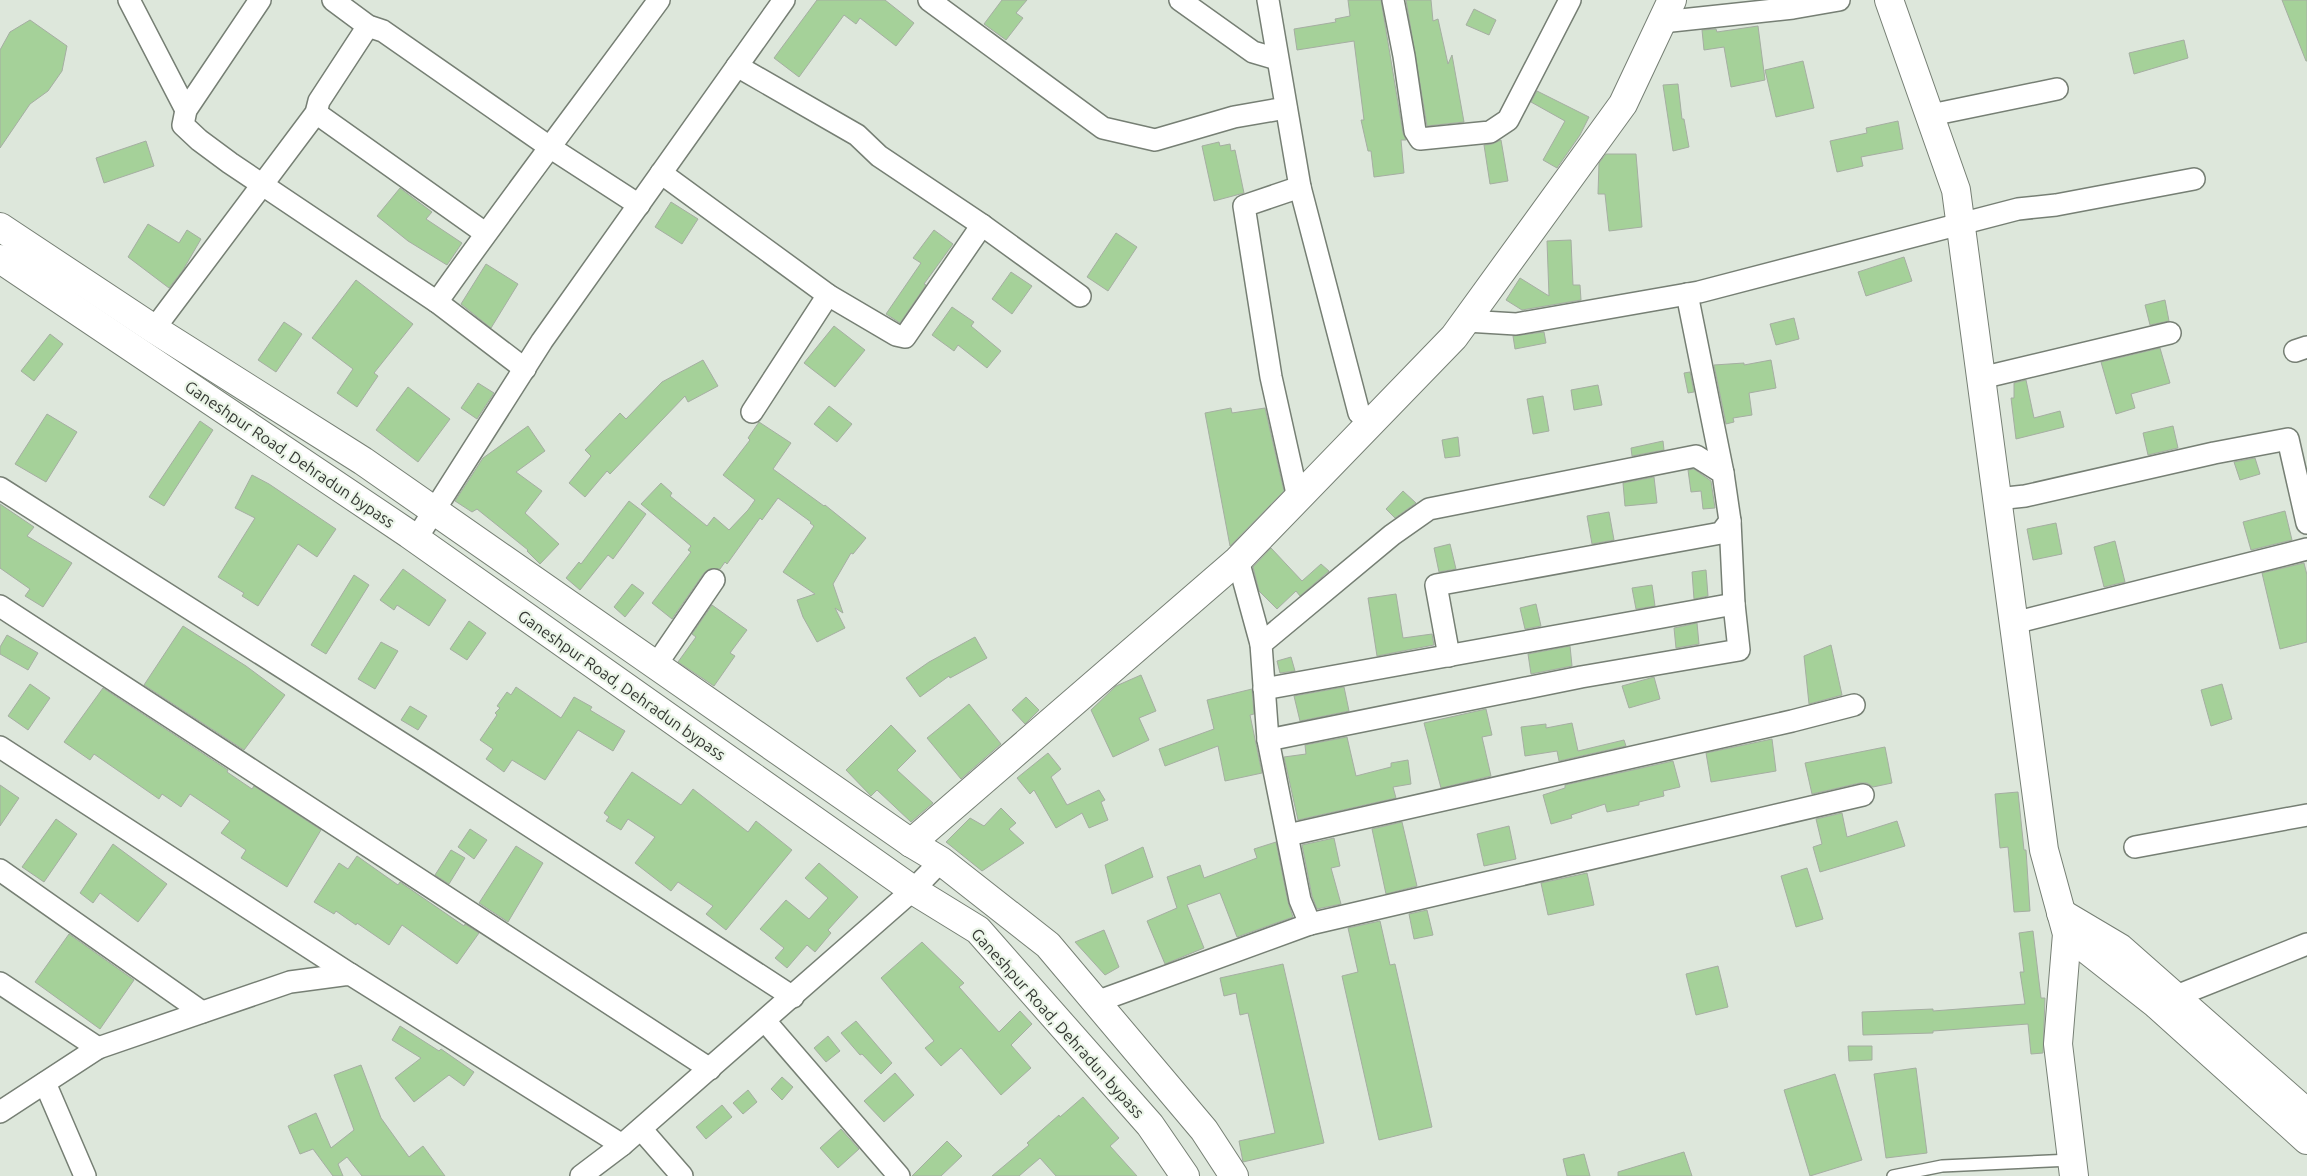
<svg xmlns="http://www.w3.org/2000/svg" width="2307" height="1176" font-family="Ubuntu,sans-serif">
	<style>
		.building { fill: #a5d199; stroke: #a5aea2 }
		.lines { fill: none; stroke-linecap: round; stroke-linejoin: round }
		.service-casing { stroke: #767f74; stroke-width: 14 }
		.minor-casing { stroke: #767f74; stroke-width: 24 }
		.tertiary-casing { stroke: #767f74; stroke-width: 30 }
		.primary-casing { stroke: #767f74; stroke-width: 30 }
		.service { stroke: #fff; stroke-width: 11 }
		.minor { stroke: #fff; stroke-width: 21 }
		.tertiary { stroke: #fff; stroke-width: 28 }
		.primary { stroke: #fff; stroke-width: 28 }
		.labels { text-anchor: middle; stroke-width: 4.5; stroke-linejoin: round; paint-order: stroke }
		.street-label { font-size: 16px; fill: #343833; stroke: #ebf5e8 }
	</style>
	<rect width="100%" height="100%" fill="#dde7db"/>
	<!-- building -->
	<g class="building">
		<polygon points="817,0 885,0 914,23 896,46 860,18 856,24 844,15 799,77 774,58"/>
		<polygon points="1002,0 1027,0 1016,13 1023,18 1006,40 984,24"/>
		<polygon points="1348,0 1381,0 1403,133 1406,140 1401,140 1404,173 1374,177 1371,151 1368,151 1361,120 1364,120 1354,41 1297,50 1294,29 1336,22 1335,19 1350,16"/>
		<polygon points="1406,0 1431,0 1433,21 1438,19 1448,64 1452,55 1464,122 1427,126"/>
		<polygon points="2282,0 2307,0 2307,61 2306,61"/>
		<polygon points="1474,9 1496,20 1489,35 1466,25"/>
		<polygon points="30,20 67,46 62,71 48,91 30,104 0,148 0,50 10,32"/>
		<polygon points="1758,26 1765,80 1731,87 1724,47 1704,50 1702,30 1716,29 1717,32"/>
		<polygon points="2184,40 2188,58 2134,74 2129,53"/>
		<polygon points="1803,61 1814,108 1776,117 1765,70"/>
		<polygon points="1678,84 1682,119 1684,119 1689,147 1673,151 1663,85"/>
		<polygon points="1537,91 1589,117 1580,135 1557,168 1543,160 1565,121 1531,102"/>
		<polygon points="1898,121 1903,149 1861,157 1863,166 1837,172 1830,141 1867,133 1866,128"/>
		<polygon points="1501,140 1508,181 1490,184 1484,145 1492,144"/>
		<polygon points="146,141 154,166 104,183 96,158"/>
		<polygon points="1219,142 1220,146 1230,144 1231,151 1235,150 1244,193 1214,201 1202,146"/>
		<polygon points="1606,154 1636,154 1642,227 1609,231 1605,194 1598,194 1599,163"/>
		<polygon points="400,188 432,212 426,219 462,243 447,265 408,241 377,216"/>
		<polygon points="671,202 698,219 682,244 655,227"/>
		<polygon points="148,224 179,243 187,230 201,239 183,270 169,288 128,257"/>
		<polygon points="934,230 953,244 924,284 926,285 900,323 886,314 921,263 913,258"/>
		<polygon points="1116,233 1137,247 1108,291 1087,277"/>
		<polygon points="1571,240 1573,285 1580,285 1581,300 1522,310 1506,300 1520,278 1549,296 1547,241"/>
		<polygon points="1904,257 1912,281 1866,296 1858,272"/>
		<polygon points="486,264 518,284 491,328 461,304"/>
		<polygon points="1011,272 1032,286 1012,314 992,299"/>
		<polygon points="356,280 413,324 374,373 378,376 357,407 337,393 353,369 312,338"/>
		<polygon points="2165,300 2169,321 2150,325 2145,305"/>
		<polygon points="952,307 974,322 971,326 1001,351 987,368 958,345 954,351 932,335"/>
		<polygon points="1794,318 1799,339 1776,345 1770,324"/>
		<polygon points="284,322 302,334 276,372 258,360"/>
		<polygon points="834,326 865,350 835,387 804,363"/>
		<polygon points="1544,332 1546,343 1515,349 1513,336"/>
		<polygon points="50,334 63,344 34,381 21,371"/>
		<polygon points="2160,348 2170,383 2131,394 2135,408 2116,414 2101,362"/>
		<polygon points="703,360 718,386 688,402 685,396 610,474 607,471 585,497 569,483 591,456 585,450 620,413 626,419 662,382"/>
		<polygon points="1771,360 1776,388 1749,393 1752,415 1733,418 1734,422 1726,424 1714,365 1744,363 1744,365"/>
		<polygon points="1690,372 1694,392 1688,393 1684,373"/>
		<polygon points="2026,380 2034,418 2060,411 2064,427 2016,439 2011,398 2014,398 2014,383"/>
		<polygon points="478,383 494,393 477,419 461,408"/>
		<polygon points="1598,385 1602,405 1574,410 1571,390"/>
		<polygon points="408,387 450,419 418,462 376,430"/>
		<polygon points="1543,396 1549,431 1533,434 1527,399"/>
		<polygon points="829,406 852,424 837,442 814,424"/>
		<polygon points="1231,408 1232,413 1265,408 1284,491 1230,546 1205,413"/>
		<polygon points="47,414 77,432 46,482 15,464"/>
		<polygon points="200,421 213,430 164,506 149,497"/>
		<polygon points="759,422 791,443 773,469 824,506 825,505 866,538 853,554 851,553 833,584 843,613 835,608 845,628 817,642 803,617 797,600 815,594 783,572 814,526 810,523 811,522 778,498 762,520 760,518 727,564 725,562 720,569 709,569 704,573 672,619 652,603 691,552 688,550 691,546 641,504 661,483 672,493 670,496 707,526 714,517 729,530 748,510 755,500 723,475 750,440 748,438"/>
		<polygon points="528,426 545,451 516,472 542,491 525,513 559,544 540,564 527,551 528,550 477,509 472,512 455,501 483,458"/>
		<polygon points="2173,426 2178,448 2148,455 2143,433"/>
		<polygon points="1458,437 1460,456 1445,458 1442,440"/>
		<polygon points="1663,441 1664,450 1632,456 1631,448"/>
		<polygon points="2255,458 2260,474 2240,480 2234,462"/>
		<polygon points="1694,469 1711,481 1715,508 1703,509 1701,491 1691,492 1688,470"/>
		<polygon points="252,475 269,484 336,529 317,557 298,544 258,606 242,596 244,593 218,577 255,518 235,508"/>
		<polygon points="1654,477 1657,503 1625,506 1623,483"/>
		<polygon points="1403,491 1416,503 1395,518 1386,509"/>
		<polygon points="629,501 646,514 613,559 608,555 580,590 566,578 579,562 581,564"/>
		<polygon points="0,504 34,527 27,536 72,563 43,607 25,596 30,589 0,568"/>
		<polygon points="2285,511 2292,540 2251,550 2243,522"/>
		<polygon points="1609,512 1614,540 1592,544 1587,516"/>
		<polygon points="2056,523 2062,554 2033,560 2027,529"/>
		<polygon points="2115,541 2125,582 2104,587 2094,547"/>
		<polygon points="1450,544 1456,569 1439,572 1434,548"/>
		<polygon points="1271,548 1302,581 1321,564 1329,571 1300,596 1296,591 1277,609 1259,591 1253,567"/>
		<polygon points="2304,563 2307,575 2307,642 2280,649 2262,573"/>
		<polygon points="403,569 446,600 429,626 397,605 394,610 380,600"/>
		<polygon points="1706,570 1708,596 1694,599 1692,572"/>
		<polygon points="354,575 369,585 326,654 311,645"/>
		<polygon points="632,584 644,593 625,617 614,607"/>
		<polygon points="1652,585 1655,606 1636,609 1632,588"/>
		<polygon points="1396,594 1403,638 1432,634 1434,645 1377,656 1368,598"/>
		<polygon points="1536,604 1541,626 1525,629 1520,608"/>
		<polygon points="712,605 747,630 730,653 735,656 714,686 678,662 696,637 692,634"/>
		<polygon points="469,621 486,633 467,660 450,649"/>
		<polygon points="1697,623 1699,644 1676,648 1674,628"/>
		<polygon points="183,626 246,666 285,695 244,750 144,685"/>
		<polygon points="7,635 38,653 28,670 0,654 0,647"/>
		<polygon points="975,637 987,658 950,678 949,676 920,697 906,678 929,662"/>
		<polygon points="381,642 398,651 375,689 358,679"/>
		<polygon points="1831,645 1842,695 1809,704 1804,656"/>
		<polygon points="1570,646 1572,666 1531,674 1528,654"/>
		<polygon points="1291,657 1295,671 1280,673 1277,661"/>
		<polygon points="1141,675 1156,711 1139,718 1149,740 1113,757 1091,710 1116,686"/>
		<polygon points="1654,677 1660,699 1629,708 1622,686"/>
		<polygon points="30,684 50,698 28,730 8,716"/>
		<polygon points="2222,684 2232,719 2211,726 2201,690"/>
		<polygon points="516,687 561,718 574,697 592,707 590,710 625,731 613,751 578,730 545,780 512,760 504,772 486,759 493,749 480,740 497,715 495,713 500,708 497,706 507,692 511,695"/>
		<polygon points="1344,687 1349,711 1300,721 1294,696"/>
		<polygon points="103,688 228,770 227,772 252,789 254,786 321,830 287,887 241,858 246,850 221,833 230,821 190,794 181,807 162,794 159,799 94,754 90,760 64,742"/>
		<polygon points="1252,689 1254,714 1250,715 1262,773 1225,781 1218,746 1165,766 1159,749 1214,729 1207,700"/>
		<polygon points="1026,697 1039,710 1025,724 1012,710"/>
		<polygon points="969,704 1001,744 961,779 927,738"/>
		<polygon points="410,706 427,716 418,730 401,720"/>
		<polygon points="1486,709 1492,735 1482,737 1491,776 1441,788 1424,723"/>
		<polygon points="1572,723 1578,751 1624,740 1626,746 1559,761 1557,751 1525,756 1521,727 1546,724 1546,728"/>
		<polygon points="891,725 916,751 897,770 933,803 911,822 877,790 871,796 846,770"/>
		<polygon points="1347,737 1356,776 1391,767 1391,763 1408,760 1411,784 1393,787 1396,798 1298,820 1284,757 1306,754 1305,745"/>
		<polygon points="1772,739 1776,771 1711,782 1706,753"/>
		<polygon points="1885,747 1892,783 1873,787 1867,783 1860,783 1812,794 1805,763"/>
		<polygon points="1048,753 1061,769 1051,777 1067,805 1099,790 1105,800 1101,802 1108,820 1089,828 1082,813 1056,828 1034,790 1030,794 1017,778"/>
		<polygon points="1673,761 1680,787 1663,791 1664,796 1639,802 1639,805 1607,812 1605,804 1571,815 1572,818 1551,824 1543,795 1565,788 1565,785"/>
		<polygon points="632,772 681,805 693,789 748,832 756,821 792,850 726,930 706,914 713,906 678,882 671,891 635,863 655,837 628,819 621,830 606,821 609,817 604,813"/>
		<polygon points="0,785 19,798 0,826"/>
		<polygon points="2018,792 2024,850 2026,850 2030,911 2014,912 2008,847 2000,848 1995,794"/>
		<polygon points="1001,808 1016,823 1009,829 1024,843 982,871 946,842 970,818 984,826"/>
		<polygon points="1842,813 1847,837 1897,821 1905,846 1820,872 1813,847 1822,844 1816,819"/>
		<polygon points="56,819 77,834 44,882 22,867"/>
		<polygon points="1402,822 1417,886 1386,894 1372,829"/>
		<polygon points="1509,826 1516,859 1484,866 1477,834"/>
		<polygon points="470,829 487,840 474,859 458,847"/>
		<polygon points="1334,838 1340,866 1331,868 1341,904 1317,909 1312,896 1302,845"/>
		<polygon points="1276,842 1288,902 1293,917 1237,937 1220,893 1187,905 1204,948 1165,964 1147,921 1177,908 1167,877 1200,865 1204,878 1257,858 1254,849"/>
		<polygon points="113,844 167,884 138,922 100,893 93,903 80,893"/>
		<polygon points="516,846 543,863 508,922 479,903"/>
		<polygon points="1143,847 1153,877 1112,894 1105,865"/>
		<polygon points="451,850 465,858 449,884 435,875"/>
		<polygon points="357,856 398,885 400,882 464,926 465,924 479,933 457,964 402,925 389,945 357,923 356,925 336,911 334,914 314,902 339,863 348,869"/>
		<polygon points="819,863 858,897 828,930 831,933 815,952 807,945 787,968 775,958 784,948 760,929 786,900 809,919 828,898 805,878"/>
		<polygon points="1807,868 1823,919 1796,927 1781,876"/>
		<polygon points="1587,873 1594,905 1548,915 1541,883"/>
		<polygon points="1427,910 1433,935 1414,939 1409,914"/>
		<polygon points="1380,921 1390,965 1395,964 1432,1127 1379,1140 1342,976 1358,972 1348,928"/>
		<polygon points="1104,930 1119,967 1105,975 1075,942"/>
		<polygon points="2033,931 2041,998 2045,998 2043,1053 2031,1054 2028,1024 1933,1031 1933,1033 1863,1035 1862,1012 1933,1009 1933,1011 2025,1004 2020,972 2024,972 2019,933"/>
		<polygon points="69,934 134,980 100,1029 35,982"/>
		<polygon points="922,942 964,983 959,987 999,1032 1020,1011 1032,1024 1011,1045 1031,1068 1001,1095 961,1048 941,1066 925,1048 934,1041 881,978"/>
		<polygon points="1283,964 1324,1143 1243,1162 1239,1141 1275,1133 1248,1013 1240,1015 1236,993 1224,996 1220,978"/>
		<polygon points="1718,966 1728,1007 1696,1015 1686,974"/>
		<polygon points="856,1021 892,1063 881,1074 862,1054 860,1055 841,1033"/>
		<polygon points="400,1026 439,1051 441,1049 474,1072 464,1086 449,1075 414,1102 395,1078 421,1058 392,1040"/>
		<polygon points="828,1036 840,1051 826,1062 814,1048"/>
		<polygon points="1848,1046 1872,1046 1872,1060 1849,1061"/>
		<polygon points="361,1065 381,1118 409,1157 423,1146 445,1176 362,1176 347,1157 338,1164 343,1176 333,1176 313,1149 300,1154 288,1126 316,1113 331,1148 354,1130 334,1075"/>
		<polygon points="1916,1068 1927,1153 1886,1158 1874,1074"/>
		<polygon points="895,1073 914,1095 884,1122 864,1101"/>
		<polygon points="1835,1074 1862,1160 1810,1176 1784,1090"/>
		<polygon points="782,1077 793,1087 782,1100 771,1089"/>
		<polygon points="748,1090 757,1102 743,1114 733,1103"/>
		<polygon points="1083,1097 1119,1138 1110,1146 1137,1176 1056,1176 1040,1158 1019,1176 992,1176 1029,1145 1027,1143 1059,1115 1060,1117"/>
		<polygon points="722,1105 732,1117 706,1139 696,1127"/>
		<polygon points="841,1129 859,1149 838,1168 820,1148"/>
		<polygon points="947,1141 962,1156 941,1176 912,1176"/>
		<polygon points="1684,1152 1692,1176 1618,1176 1618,1172"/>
		<polygon points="1584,1154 1590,1176 1567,1176 1563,1159"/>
	</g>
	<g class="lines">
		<!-- service casing -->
		<g class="service-casing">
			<polyline id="service" points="1893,1176 1942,1166 2072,1160"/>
		</g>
		<!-- minor casing -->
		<g class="minor-casing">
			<g id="minor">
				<polyline points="129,0 186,110"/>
				<polyline points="260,0 186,110 183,125 199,140 230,163 437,302 525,369"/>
				<polyline points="333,0 368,26 383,31 551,148 639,205"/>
				<polyline points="929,0 1103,128 1155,140 1234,117 1286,108"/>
				<polyline points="1180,0 1253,52 1277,59"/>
				<polyline points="1268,0 1300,187 1244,206 1271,377 1298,498"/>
				<polyline points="1393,0 1404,56 1415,131 1420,139 1490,132 1508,120 1570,0"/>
				<polyline points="1662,22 1793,8 1839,0"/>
				<polyline points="737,66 857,135 879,156 982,225 1080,296"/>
				<polyline points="316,113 485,233"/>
				<polyline points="1931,115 2057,89"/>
				<polyline points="661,173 828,295 896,335 905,337 982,225"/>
				<polyline points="1300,187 1359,413 1371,423"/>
				<polyline points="1687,294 1723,473"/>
				<path d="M437,302c72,-102 148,-201 222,-302"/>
				<polyline points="1466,321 1516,324 1699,292 2018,209 2056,205 2194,179"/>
				<polyline points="154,329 316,113 319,101 368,26"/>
				<polyline points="2295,351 2307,347"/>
				<polyline points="1981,378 2170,333"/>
				<polyline points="752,412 828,295"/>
				<polyline points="0,488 428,760 793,997"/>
				<polyline points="1997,499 2025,496 2214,453 2288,439 2307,523"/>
				<polyline points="416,539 542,341 784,0"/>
				<polyline points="1238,560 1261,644"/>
				<polyline points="0,606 710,1069"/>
				<polyline points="2014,623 2307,549"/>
				<polyline points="656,665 714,580"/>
				<polyline points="1264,689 1734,604"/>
				<polyline points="1268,740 1581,677 1739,650 1734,604 1730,521"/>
				<polyline points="0,747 350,974"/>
				<polyline points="1288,835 1792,721 1854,705"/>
				<polyline points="2135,847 2307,815"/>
				<polyline points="0,870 202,1012"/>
				<polyline points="1310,924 1300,900 1268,740 1261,644 1392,535 1429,509 1696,456 1723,473 1730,521 1721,533 1436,585 1449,656"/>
				<polyline points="0,983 98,1048"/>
				<polyline points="2164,1001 2307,944"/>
				<polyline points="1096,1002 1310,924 1863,795"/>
				<polyline points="765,1021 899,1176"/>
				<polyline points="45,1083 85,1176"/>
				<polyline points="0,1112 98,1048 290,982 350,974 622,1145 913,890 941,861"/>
				<polyline points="641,1129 682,1176"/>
				<polyline points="581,1176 622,1145"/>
			</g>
		</g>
		<!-- tertiary casing -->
		<g class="tertiary-casing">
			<g id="tertiary">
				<polyline points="1889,0 1956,190 2044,850 2067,934 2058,1044 2074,1176"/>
				<polyline points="911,843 1238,560 1454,337 1623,104 1672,0"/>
				<polyline points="2061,913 2120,948 2307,1113"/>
				<polyline points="2067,934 2156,1004 2307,1140"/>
			</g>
		</g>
		<!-- primary casing -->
		<g class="primary-casing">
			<g id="primary">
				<polyline points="0,227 154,329 363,461 911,843 941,861 1048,945 1204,1130 1234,1176"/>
				<polyline points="0,259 409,534 913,890 978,930 1150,1125 1185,1176"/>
			</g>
		</g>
		<!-- service -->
		<use href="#service" class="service"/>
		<!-- minor -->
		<use href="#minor" class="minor"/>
		<!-- tertiary -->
		<use href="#tertiary" class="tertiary"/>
		<!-- primary -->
		<use href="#primary" class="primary"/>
	</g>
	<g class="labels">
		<!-- street labels -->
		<g class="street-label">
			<text transform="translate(290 454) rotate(34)" y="6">Ganeshpur Road, Dehradun bypass</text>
			<text transform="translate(622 685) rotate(35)" y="6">Ganeshpur Road, Dehradun bypass</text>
			<text transform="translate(1058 1023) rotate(48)" y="6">Ganeshpur Road, Dehradun bypass</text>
		</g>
	</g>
</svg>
